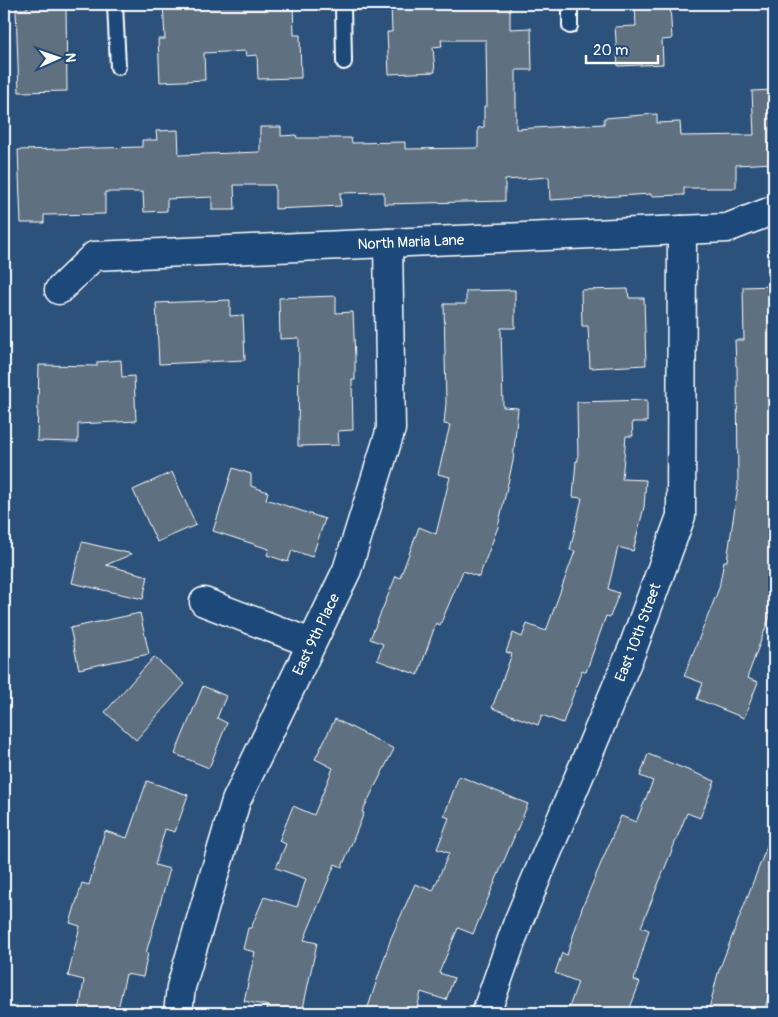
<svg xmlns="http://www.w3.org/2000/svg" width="778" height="1017" font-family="Pangolin,sans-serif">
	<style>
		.building { fill: #5f7080; stroke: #fff }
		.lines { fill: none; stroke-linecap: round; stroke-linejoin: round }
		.service-casing { stroke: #fff; stroke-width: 18 }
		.minor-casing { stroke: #fff; stroke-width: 31 }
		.service { stroke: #1f4a7a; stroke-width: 14 }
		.minor { stroke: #1f4a7a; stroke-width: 28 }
		.labels { text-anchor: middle; stroke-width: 4; stroke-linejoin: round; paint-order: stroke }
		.street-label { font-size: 15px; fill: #fff; stroke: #1f4a7a }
	</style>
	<rect width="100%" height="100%" fill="#2c527b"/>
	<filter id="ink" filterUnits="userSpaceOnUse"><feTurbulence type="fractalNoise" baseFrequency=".02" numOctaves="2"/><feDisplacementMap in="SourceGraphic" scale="10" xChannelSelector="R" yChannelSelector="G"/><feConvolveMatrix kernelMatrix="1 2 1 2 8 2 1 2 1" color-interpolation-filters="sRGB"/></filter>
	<g filter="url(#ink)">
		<!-- building -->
		<g class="building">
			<polygon points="27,4 66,4 67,91 19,92 16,9 27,9"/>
			<polygon points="163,4 293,4 294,35 300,35 301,78 258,79 257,55 246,56 245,51 204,53 205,80 160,82 158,39 165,39"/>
			<polygon points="391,4 510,4 510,29 531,28 532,70 516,70 516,129 604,124 604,118 657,114 657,123 680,122 681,136 754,135 752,91 774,90 774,163 736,165 736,188 684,188 684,195 651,196 651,194 550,200 549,177 505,180 505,201 384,204 384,192 340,193 341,206 275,209 275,185 234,185 235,210 212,210 212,197 167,199 167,211 144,212 143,192 105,192 105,214 44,215 44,223 21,223 18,150 142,147 142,140 157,140 156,131 178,130 179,155 260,152 260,127 281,127 281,136 296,135 297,138 351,138 352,143 405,142 405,149 478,148 478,128 484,127 484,106 487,106 486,40 441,40 442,46 433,47 435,72 389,74 387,32 392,32"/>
			<polygon points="635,4 670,4 672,39 662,40 663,64 618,66 615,27 636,26"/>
			<polygon points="774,286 774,605 747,678 758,682 744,718 697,699 703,683 684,676 719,588 724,561 727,561 738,486 737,366 736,366 735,340 744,340 743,287"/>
			<polygon points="628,289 629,298 644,298 646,365 590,368 588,326 582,326 581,290"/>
			<polygon points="515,290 515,328 501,328 503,407 518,408 513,461 498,527 479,577 463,571 440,625 436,623 418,675 377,660 383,644 370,639 396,576 400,578 419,527 436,534 450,477 438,474 450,425 444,424 446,403 444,304 466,304 466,291"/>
			<polygon points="336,296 336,313 353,312 355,358 355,380 352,380 353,430 338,431 339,445 298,446 299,338 280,339 279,298"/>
			<polygon points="230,300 230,316 243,315 245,360 159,364 156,303"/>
			<polygon points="121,360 122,377 134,376 136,421 78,424 78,442 37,441 39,365 97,366 97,362"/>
			<polygon points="647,400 647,422 632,422 633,436 626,436 622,479 646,480 644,507 633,551 618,547 608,589 619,593 610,617 606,616 586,672 582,670 563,723 542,715 538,725 492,708 512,654 506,652 513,633 522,637 527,624 546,631 575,551 570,550 582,498 573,497 576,461 578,461 577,402"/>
			<polygon points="233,468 251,474 251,486 268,492 266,499 325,519 312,557 292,550 288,562 267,555 269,549 213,531"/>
			<polygon points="172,472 196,525 157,542 133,490"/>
			<polygon points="82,542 132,554 106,565 148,576 143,599 72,583"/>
			<polygon points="140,613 149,654 79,669 70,628"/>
			<polygon points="154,657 185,684 136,740 105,712"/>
			<polygon points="203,686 226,696 217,718 227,723 209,768 175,754"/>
			<polygon points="335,719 394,749 362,812 364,813 342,867 335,864 304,940 317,943 302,1013 267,1013 268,1006 244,1001 255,952 243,949 248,928 251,928 264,897 297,907 306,879 276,868 286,844 279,841 293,806 314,815 333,768 315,759"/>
			<polygon points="648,754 715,781 700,818 687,813 641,927 649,930 634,980 640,982 628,1013 567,1013 578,982 555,973 562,953 567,955 582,908 621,816 636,822 653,781 640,776"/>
			<polygon points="459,776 528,804 473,934 458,928 439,973 454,978 446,1000 421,992 416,1013 366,1013 391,938 415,884 433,891 449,853 437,849 449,818 444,816"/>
			<polygon points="147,781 188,795 175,832 165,829 155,865 170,869 146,953 148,953 143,977 126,974 117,1013 79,1013 84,980 68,976 80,926 70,923 82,883 89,885 105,831 127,838"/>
			<polygon points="772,833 774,833 774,973 764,1013 708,1013 718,973"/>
		</g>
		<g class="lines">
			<!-- service casing -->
			<g class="service-casing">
				<g id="service">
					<polyline points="115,4 118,67"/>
					<polyline points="343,4 344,62"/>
					<polyline points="570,4 570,26"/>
				</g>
			</g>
			<!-- minor casing -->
			<g class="minor-casing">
				<g id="minor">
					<path id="s1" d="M59,290l35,-34 633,-28 47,-18"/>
					<polyline points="204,602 311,643"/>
					<path id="s2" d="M178,1013l3,-26 55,-186 111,-231 44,-141 -3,-186"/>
					<path id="s3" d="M486,1013l32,-91 114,-272 49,-134 1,-286"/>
				</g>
			</g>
			<!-- service -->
			<use href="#service" class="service"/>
			<!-- minor -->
			<use href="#minor" class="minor"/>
		</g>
	</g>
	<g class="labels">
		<!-- street labels -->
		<g class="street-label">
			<text dy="5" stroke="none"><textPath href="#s1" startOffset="366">North Maria Lane</textPath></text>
			<text dy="5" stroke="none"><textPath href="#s3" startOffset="410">East 10th Street</textPath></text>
			<text dy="5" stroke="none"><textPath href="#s2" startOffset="405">East 9th Place</textPath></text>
		</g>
	</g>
	<!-- margin -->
	<rect width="778" height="1017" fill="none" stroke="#1f4a7a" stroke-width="20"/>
	<rect x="10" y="10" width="758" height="997" fill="none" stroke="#fff" stroke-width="2" filter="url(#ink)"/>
	<!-- north arrow -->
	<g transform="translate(58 58) rotate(88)" stroke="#1f4a7a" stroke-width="4" paint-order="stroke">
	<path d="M0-4L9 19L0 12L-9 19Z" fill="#ffffff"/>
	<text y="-8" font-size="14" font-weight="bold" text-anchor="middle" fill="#ffffff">N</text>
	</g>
	<!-- scale -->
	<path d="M586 55v8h72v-8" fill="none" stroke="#ffffff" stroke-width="2.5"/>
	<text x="593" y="55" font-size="15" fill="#ffffff" stroke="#1f4a7a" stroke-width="4" paint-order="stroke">20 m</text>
</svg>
